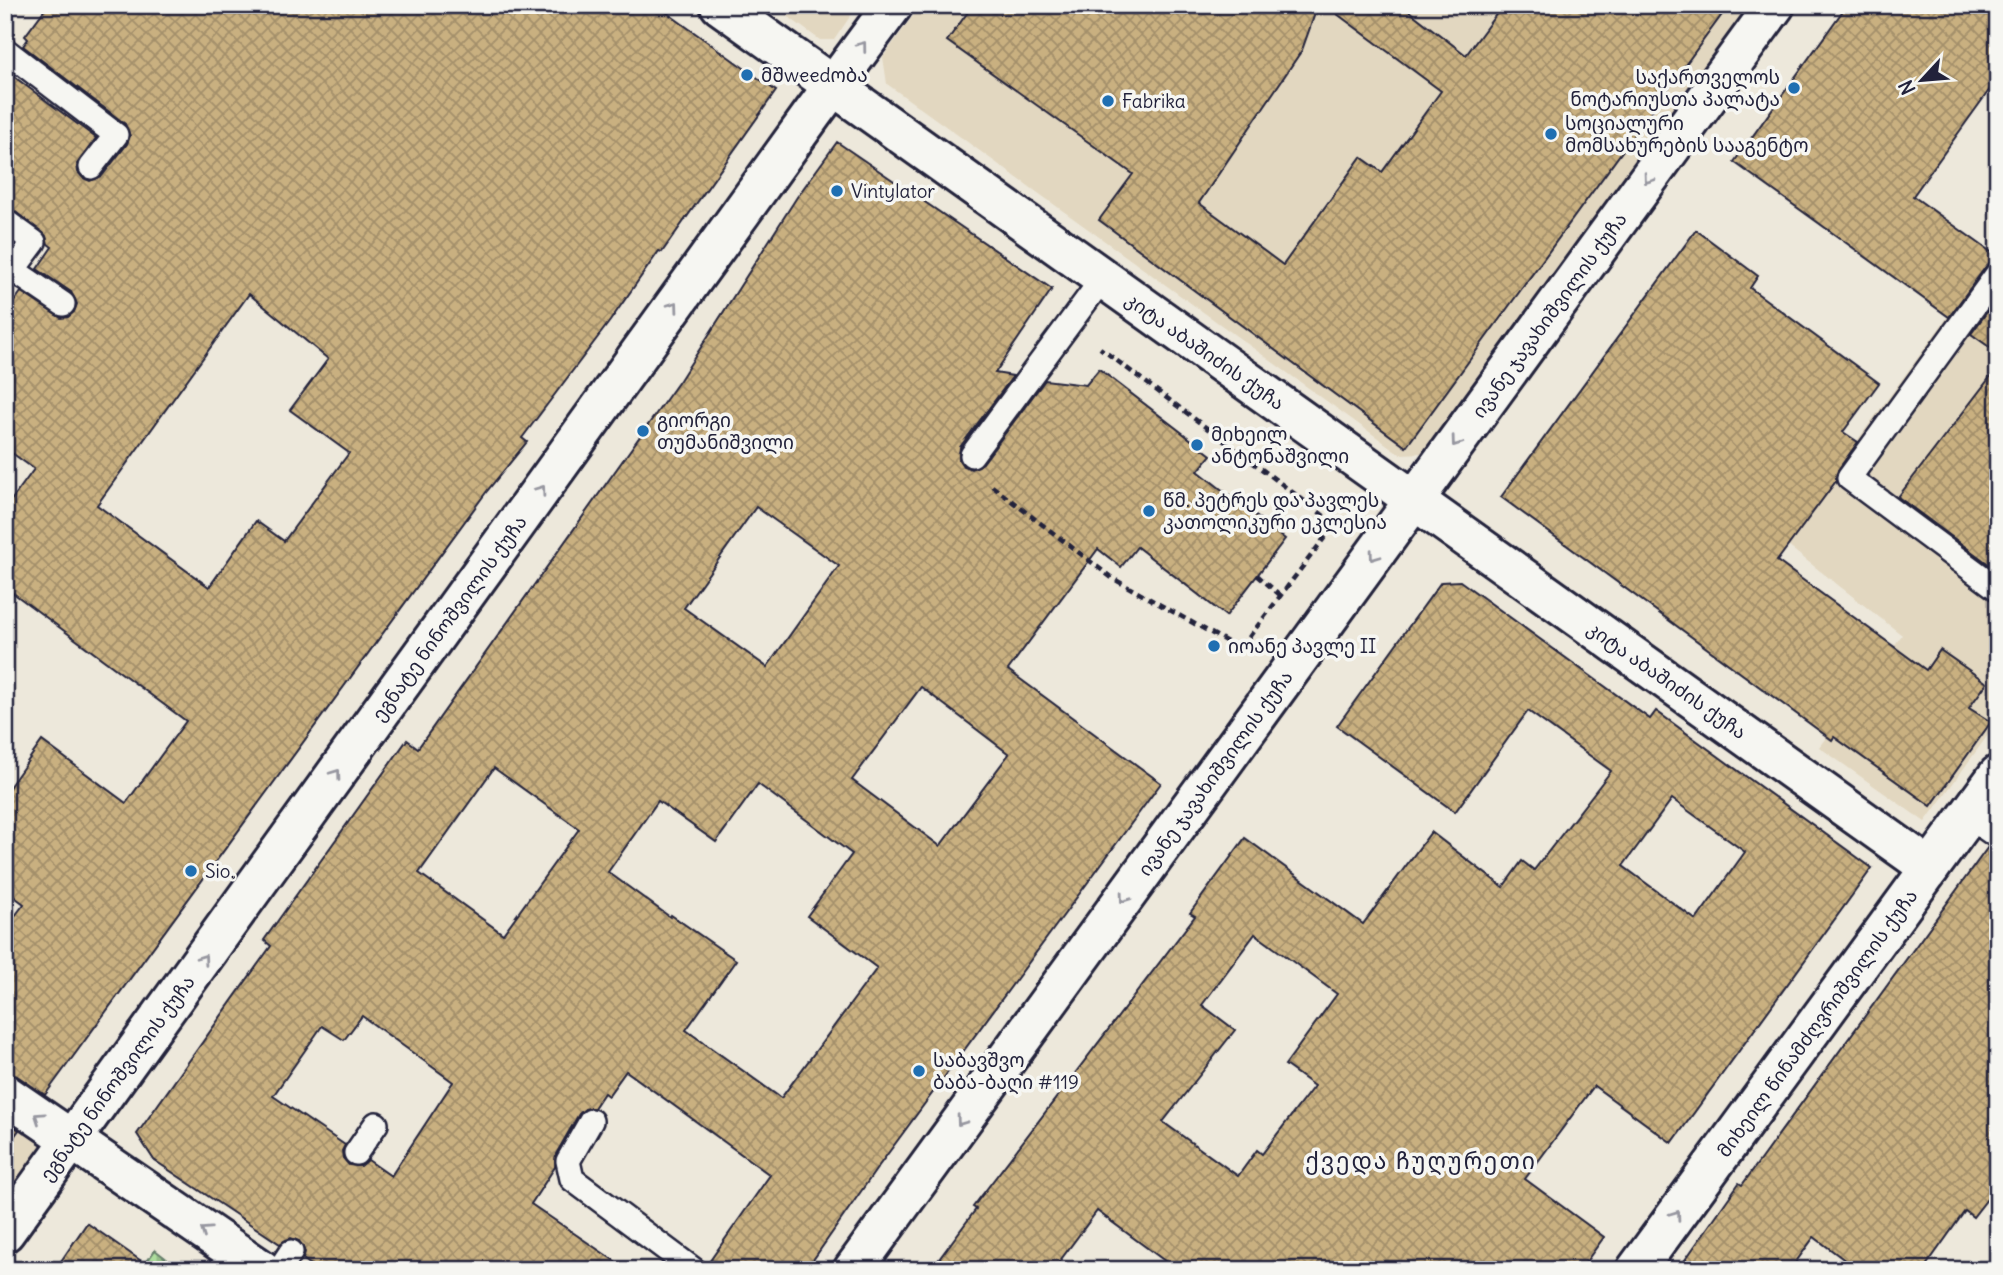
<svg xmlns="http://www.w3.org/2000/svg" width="2003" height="1275" font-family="Delius,'Noto Sans Georgian',sans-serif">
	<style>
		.built { fill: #e2d7c0 }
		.cemetery { fill: url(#cemetery-stones); stroke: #68806c; stroke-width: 2 }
		.building { fill: url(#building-cross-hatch); stroke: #22223b; stroke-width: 2; fill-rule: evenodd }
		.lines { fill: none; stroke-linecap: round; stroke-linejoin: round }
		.lane-casing { stroke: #22223b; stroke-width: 28 }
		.street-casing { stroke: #22223b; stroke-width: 44 }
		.secondary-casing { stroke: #22223b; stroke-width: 44 }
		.path { stroke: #22223b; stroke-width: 4.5; stroke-dasharray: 7 5; stroke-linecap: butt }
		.lane { stroke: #f6f6f2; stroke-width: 23 }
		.street { stroke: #f6f6f2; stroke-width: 38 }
		.secondary { stroke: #f6f6f2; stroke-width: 38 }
		.oneway { stroke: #9797a0 }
		.poi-dot { fill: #1f6fb2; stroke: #f6f6f2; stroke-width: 2.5 }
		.labels { text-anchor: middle; stroke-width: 7; stroke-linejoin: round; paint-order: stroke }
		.poi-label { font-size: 19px; fill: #22223b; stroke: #f6f6f2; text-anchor: start }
		.street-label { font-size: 19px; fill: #22223b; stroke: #f6f6f2 }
		.quarter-label { font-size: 23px; letter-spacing: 2px; fill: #22223b; stroke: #f6f6f2 }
	</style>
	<defs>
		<pattern id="cemetery-stones" width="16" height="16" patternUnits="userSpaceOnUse" patternTransform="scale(1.75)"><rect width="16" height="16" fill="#addd9d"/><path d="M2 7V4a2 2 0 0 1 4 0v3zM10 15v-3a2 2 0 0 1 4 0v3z" fill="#95bd88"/></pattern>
		<pattern id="building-cross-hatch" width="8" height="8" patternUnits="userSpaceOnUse" patternTransform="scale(1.75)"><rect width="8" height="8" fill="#c9b080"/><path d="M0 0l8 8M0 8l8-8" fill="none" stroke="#a38f6a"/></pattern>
	</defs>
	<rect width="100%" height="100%" fill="#ede8db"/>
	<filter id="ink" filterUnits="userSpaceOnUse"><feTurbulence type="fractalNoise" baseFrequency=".0143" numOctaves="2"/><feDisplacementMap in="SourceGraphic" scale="14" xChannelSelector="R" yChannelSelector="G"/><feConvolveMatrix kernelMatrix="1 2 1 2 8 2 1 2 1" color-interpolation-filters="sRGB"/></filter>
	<g filter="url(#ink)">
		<!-- built -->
		<g class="built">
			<polygon points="772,5 858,5 834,40 820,40"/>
			<polygon points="921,5 1756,5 1425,453 1400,454 887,84 883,57"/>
			<polygon points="1998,248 1998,721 1925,822 1819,747 1902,635 1783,542"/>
			<polygon points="5,1094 73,1141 5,1232"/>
		</g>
		<!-- cemetery -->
		<polygon class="cemetery" points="155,1250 181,1270 141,1270"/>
		<!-- building -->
		<g class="building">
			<path d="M48,5h608l120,86 -114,161 -3,-1 -49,70 -88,117 5,4 -40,49 -442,604 -28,-19 -12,-4v-143l19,-25 -19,-14v-97l37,-52 84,62 60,-82 -181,-134v-78l29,-40 -29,-21v-134l16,-22 40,26 7,-1 6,-5 3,-8 -6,-12 -34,-23 15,-22 -4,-3 -2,-8 -33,-26 -8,-3v-137l91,68 -19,26 1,8 5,6 7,3 12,-5 25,-32 3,-8 -5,-12 -102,-78 5,-7 -3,-3zM249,294l79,65 -38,51 59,43 -65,88 -28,-20 -47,66 -112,-82z"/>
			<polygon points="973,5 1318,5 1302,50 1199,203 1283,265 1361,157 1382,172 1441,91 1325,5 1401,5 1466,55 1503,5 1729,5 1406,447 1099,220 1133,174 947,41"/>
			<polygon points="1847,5 1998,5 1998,78 1913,196 1998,257 1998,259 1987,265 1949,317 1734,162"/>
			<path d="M837,142l215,147 -57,84 18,3 -53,71 -1,13 4,6 8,3 12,-6 62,-83 41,5 13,-16 112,86 -13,16 87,68 -59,77 -89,-69 -16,20 -23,-18 -90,121 153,113 -283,384 -72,103h-98l-1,-5 63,-90 -144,-104 -18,25 -4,-3 -10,15 -9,1 -6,5 -23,40 -1,13 -24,37 97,66h-310l-15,-11 2,-7 -6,-11 -8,-3 -11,6 -126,-84 -17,-26 134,-188 -7,-6 143,-200 11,8 262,-368 117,-183zM756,507l83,59 -72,101 -83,-59zM921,687l88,67 -69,92 -88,-66zM494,768l85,61 -76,105 -84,-61zM758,784l94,70 -45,62 70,52 -96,130 -95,-68 50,-70 -65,-45 -1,2 -62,-45 50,-71 58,41zM362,1016l91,66 -62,94 -23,-16 -7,6 -12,-1 -6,-7 -1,-7 3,-6 -72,-49 49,-70 22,14z"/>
			<polygon points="1696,230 1758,276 1750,288 1879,383 1843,432 1858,442 1838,470 1836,481 1777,561 1926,670 1940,650 1987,683 1969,708 1991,722 1931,806 1834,737 1832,740 1501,497"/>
			<polygon points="1998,297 1998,353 1971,334"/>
			<polygon points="1998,367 1998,571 1898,497"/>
			<path d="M1460,581l190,138 6,-8 216,157 -200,275 -78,-57 -69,93 79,58 -24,33h-403l-80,-59 -44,59h-122l45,-61 -3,-2 222,-291 -5,-3 55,-75 118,86 68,-92 72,55 19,-26 12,9 77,-99 -83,-60 -73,101 -118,-86 104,-144zM1672,799l73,53 -49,68 -73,-54zM1255,934l82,60 -52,71 29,21 -52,68 -5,-4 -19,26 -75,-54 72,-92 -33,-25z"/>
			<polygon points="1988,847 1998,851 1998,1185 1973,1217 1965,1211 1923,1270 1858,1270 1814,1237 1790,1270 1678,1270 1739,1183 1742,1185"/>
			<polygon points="5,1121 19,1130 5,1149"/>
			<polygon points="87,1223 154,1270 55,1270"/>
		</g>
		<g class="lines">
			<!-- lane casing -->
			<g class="lane-casing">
				<g id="lane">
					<polyline points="5,50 116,135 91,167"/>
					<polyline points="5,221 34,242 13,270 63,304"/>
					<polyline points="1998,273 1849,478 1998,589"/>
					<polyline points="972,455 1103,278"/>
					<polyline points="1968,816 1998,837"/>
					<polyline points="591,1121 568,1161 572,1179 694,1270"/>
					<polyline points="356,1153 376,1124"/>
					<polyline points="279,1270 291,1252"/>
				</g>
			</g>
			<!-- street casing -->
			<g class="street-casing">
				<g id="street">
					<polyline points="720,5 1930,868"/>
					<polyline points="5,1232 813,113 893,5"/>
					<polyline points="853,1270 1775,5"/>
					<polyline points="1636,1270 1998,775"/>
				</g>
			</g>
			<!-- secondary casing -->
			<g class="secondary-casing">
				<polyline id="secondary" points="5,1094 262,1270"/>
			</g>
			<!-- path -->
			<g class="path">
				<polyline points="992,486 1112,578 1240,649 1335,524 1100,348"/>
				<polyline points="1257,575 1280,595"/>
			</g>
			<!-- lane -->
			<use href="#lane" class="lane"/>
			<!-- street -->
			<use href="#street" class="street"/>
			<!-- secondary -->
			<use href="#secondary" class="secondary"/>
		</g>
		<!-- one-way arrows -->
		<defs><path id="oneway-chevron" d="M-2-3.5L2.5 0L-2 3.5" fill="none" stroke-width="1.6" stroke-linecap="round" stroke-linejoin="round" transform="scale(1.75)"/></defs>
		<g class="oneway">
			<use href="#oneway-chevron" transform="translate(862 46) rotate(-53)"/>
			<use href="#oneway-chevron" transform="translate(1648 179) rotate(126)"/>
			<use href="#oneway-chevron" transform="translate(674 306) rotate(-54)"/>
			<use href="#oneway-chevron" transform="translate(1456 442) rotate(126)"/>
			<use href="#oneway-chevron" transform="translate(541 490) rotate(-54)"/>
			<use href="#oneway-chevron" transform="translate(1374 556) rotate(126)"/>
			<use href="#oneway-chevron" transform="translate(336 774) rotate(-54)"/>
			<use href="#oneway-chevron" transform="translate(1124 898) rotate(126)"/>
			<use href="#oneway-chevron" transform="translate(203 959) rotate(-54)"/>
			<use href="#oneway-chevron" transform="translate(39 1117) rotate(-146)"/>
			<use href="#oneway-chevron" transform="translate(961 1121) rotate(126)"/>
			<use href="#oneway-chevron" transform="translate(1676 1215) rotate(-54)"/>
			<use href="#oneway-chevron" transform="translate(205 1231) rotate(-146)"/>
		</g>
	</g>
	<!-- markers -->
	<g class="poi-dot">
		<circle cx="747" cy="75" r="7"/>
		<circle cx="1794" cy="88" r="7"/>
		<circle cx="1108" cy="101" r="7"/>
		<circle cx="1551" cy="134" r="7"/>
		<circle cx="837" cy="191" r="7"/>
		<circle cx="643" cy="431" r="7"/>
		<circle cx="1197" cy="445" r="7"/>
		<circle cx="1149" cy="511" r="7"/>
		<circle cx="1214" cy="646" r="7"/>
		<circle cx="191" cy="871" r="7"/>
		<circle cx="919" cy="1071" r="7"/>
	</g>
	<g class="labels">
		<!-- poi labels -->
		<g class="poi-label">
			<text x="761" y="82">მშweedობა</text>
			<text x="1780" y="84" text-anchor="end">საქართველოს<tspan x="1780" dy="22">ნოტარიუსთა პალატა</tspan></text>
			<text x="1122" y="108">Fabrika</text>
			<text x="1565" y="130">სოციალური<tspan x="1565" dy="22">მომსახურების სააგენტო</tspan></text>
			<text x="851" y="198">Vintylator</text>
			<text x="657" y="427">გიორგი<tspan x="657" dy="22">თუმანიშვილი</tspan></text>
			<text x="1211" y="441">მიხეილ<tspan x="1211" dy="22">ანტონაშვილი</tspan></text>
			<text x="1163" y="507">წმ. პეტრეს და პავლეს<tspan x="1163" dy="22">კათოლიკური ეკლესია</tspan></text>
			<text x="1228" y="653">იოანე პავლე II</text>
			<text x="205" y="878">Sio.</text>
			<text x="933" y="1067">საბავშვო<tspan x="933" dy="22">ბაბა-ბაღი #119</tspan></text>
		</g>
		<!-- street labels -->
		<g class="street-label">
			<text transform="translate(1549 315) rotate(-54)" y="7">ივანე ჯავახიშვილის ქუჩა</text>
			<text transform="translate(1205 351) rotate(35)" y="7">კიტა აბაშიძის ქუჩა</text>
			<text transform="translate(449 618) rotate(-54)" y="7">ეგნატე ნინოშვილის ქუჩა</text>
			<text transform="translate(1667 680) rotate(35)" y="7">კიტა აბაშიძის ქუჩა</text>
			<text transform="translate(1215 773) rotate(-54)" y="7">ივანე ჯავახიშვილის ქუჩა</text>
			<text transform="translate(1817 1023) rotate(-54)" y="7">მიხეილ წინამძღვრიშვილის ქუჩა</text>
			<text transform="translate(117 1078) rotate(-54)" y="7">ეგნატე ნინოშვილის ქუჩა</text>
		</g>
		<!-- quarter labels -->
		<g class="quarter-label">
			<text x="1421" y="1169">ქვედა ჩუღურეთი</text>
		</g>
	</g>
	<!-- margin -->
	<rect width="2003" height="1275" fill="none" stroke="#f6f6f2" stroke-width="28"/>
	<rect x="14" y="14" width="1975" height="1247" fill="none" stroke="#22223b" stroke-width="2.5" filter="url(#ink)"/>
	<!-- north arrow -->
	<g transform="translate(1922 80) rotate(244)" stroke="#f6f6f2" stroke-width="5" paint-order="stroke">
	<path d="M0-5L12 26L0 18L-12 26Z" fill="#22223b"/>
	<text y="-10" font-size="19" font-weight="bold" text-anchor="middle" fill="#22223b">N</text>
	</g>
</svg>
